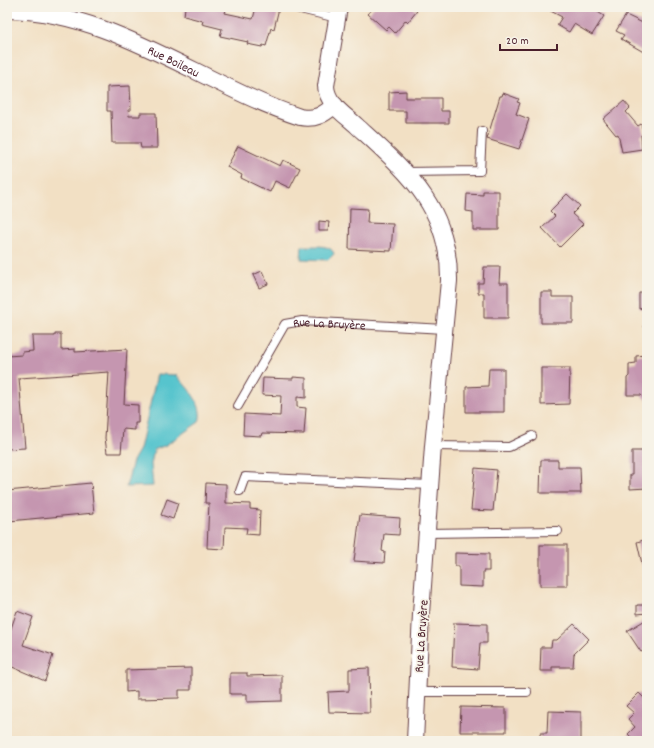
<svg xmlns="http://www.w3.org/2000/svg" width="654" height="748" font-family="Dekko,sans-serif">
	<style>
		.water { fill: #57c4cd; stroke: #50727c }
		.building { fill: #c596b0 }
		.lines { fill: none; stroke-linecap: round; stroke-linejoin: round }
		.service-casing { stroke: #633c42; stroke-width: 10 }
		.minor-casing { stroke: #633c42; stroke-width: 18 }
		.service { stroke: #fff; stroke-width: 8 }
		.minor { stroke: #fff; stroke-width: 16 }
		.labels { text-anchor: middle; stroke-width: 3.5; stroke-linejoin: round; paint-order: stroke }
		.street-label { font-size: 13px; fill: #4a1f2b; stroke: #f7f3e8 }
	</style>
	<rect width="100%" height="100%" fill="#f7f3e8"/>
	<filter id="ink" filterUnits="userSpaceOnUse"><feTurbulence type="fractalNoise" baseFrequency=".025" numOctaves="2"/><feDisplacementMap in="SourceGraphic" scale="8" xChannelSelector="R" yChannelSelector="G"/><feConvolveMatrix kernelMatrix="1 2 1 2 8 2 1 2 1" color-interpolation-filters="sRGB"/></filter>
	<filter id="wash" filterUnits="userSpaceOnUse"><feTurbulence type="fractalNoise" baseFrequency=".012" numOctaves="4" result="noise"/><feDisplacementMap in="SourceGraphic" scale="16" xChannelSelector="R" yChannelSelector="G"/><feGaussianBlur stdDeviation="0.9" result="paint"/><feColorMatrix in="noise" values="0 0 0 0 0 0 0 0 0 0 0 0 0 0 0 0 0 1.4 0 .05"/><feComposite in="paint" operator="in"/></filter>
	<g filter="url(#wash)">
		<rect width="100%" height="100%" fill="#f2e0c4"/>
		<!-- water -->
		<g class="water">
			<path d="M302,246c9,1 29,-3 32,8l-6,6 -27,-1z"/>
			<path d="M157,374l19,1c11,12 29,30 23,47l-33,23 -12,5 -3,14 2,22 -27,1 7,-26 7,-12z"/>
		</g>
		<g id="blocks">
			<!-- building -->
			<g class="building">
				<polygon points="185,7 227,7 225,13 253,19 256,7 279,8 274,29 271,28 266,46 263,45 262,47 247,44 248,42 220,36 222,29 202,24 203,21 184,16"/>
				<polygon points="374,7 412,7 417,11 408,22 406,20 395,33 389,27 386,30 368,14"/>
				<polygon points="543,7 590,7 604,16 592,35 574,24 569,32 557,25 562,17"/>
				<polygon points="626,15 647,25 647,54 621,39 624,35 616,31"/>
				<polygon points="130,86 131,110 128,110 129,116 140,116 140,113 156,113 157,148 141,148 140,143 112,143 111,111 107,111 107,87"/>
				<polygon points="406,91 406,98 441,98 441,111 449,111 449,123 406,123 406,111 389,111 389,92"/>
				<polygon points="503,93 519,99 517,102 520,103 516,114 529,119 519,149 487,139 500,96 502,96"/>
				<polygon points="624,101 630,108 626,112 638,126 641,124 644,134 641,135 642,149 622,152 618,134 616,135 603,119"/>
				<polygon points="238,146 280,166 283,160 300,168 290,188 275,181 270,192 241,178 242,175 227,167"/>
				<polygon points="483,191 499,191 499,230 473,230 473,212 466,211 467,194 483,195"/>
				<polygon points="567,194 580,206 572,214 583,224 560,247 542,228 555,216 550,211"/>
				<polygon points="350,208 368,209 367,223 393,224 391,251 349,249"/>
				<polygon points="319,221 329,222 328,231 319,231"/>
				<polygon points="484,267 500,267 499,283 508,283 508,318 484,318 484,293 478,293 478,283 483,283"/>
				<polygon points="262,271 268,284 259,288 253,275"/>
				<polygon points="541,292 552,292 552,297 573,297 573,323 541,323"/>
				<polygon points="639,293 647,293 647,327 644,327 643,308 639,309"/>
				<polygon points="55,334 61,334 61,350 75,349 75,352 127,349 124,404 138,405 138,423 135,423 135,430 123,429 121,453 107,453 105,438 109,372 19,378 25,448 7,449 7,356 22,355 22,352 33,351 32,336 55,336"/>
				<polygon points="647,355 647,401 641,395 627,395 627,378 629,376 629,364 636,363 636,356"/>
				<polygon points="541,368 570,368 569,404 541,405"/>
				<polygon points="489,369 504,369 504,412 466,412 466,387 488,386"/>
				<polygon points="293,377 306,378 306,398 297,397 297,407 306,408 304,434 262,433 261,436 243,435 244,414 280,416 281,396 262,395 263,378 293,379"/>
				<polygon points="632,451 647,451 647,488 630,489 630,475 632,475"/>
				<polygon points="541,460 558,460 558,467 580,467 581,493 540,493"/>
				<polygon points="475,468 497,470 493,511 471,510"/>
				<polygon points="91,483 94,513 9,521 7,491"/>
				<polygon points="206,483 226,484 226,503 250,504 250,509 260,510 259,535 246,534 247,528 225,527 224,549 207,548 209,503 205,503"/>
				<polygon points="167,499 178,503 173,519 161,515"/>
				<polygon points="360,515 400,518 399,535 384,534 382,551 385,552 384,563 354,561"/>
				<polygon points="647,539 647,581 646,581 637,542"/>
				<rect x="540" y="545" width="27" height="41"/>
				<polygon points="455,553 489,554 489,571 483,571 483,587 459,586 459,566 455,566"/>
				<polygon points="637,605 647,605 647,613 637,614"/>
				<polygon points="17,611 33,617 23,645 53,655 45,681 10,666 9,669 7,668 7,640"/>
				<polygon points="647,619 647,649 641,652 627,631"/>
				<polygon points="454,623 487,624 487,643 480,643 478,669 452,667"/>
				<polygon points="574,624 589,639 574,654 573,667 552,667 552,671 540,671 541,647 551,647 552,640 557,640"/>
				<polygon points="191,668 191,690 179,690 179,698 137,699 137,691 126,692 126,670"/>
				<polygon points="369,668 370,713 329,712 328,692 349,691 349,669"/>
				<polygon points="230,673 247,673 247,676 282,675 282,701 247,702 247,694 230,694"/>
				<polygon points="639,693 647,701 647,736 642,741 635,741 628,734 635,727 628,719 634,713 626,706"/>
				<polygon points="461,707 506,708 506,732 460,732"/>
				<polygon points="548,711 581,712 581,740 540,741 540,733 547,733"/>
			</g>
		</g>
	</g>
	<g filter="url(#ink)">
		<use href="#blocks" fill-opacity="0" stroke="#633c42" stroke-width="1"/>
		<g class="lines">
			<!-- service casing -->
			<g class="service-casing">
				<g id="service">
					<polyline points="292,7 337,18"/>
					<polyline points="405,172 480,171 482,131"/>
					<path id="s1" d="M238,406l47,-82 17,-3 142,8"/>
					<polyline points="433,446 509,447 532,436"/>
					<polyline points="240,491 245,477 430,485"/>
					<polyline points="427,533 558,531"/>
					<polyline points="417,692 527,692"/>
				</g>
			</g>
			<!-- minor casing -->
			<g class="minor-casing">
				<g id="minor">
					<path d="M339,7l-13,79c1,18 18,28 31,40 50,46 93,81 92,155l-16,165 -12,168 -6,127"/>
					<path id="s2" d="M7,10c106,1 195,75 293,107 15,3 23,-2 35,-12"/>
				</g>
			</g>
			<!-- service -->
			<use href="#service" class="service"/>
			<!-- minor -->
			<use href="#minor" class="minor"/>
		</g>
	</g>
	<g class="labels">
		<!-- street labels -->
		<g class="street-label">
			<text dy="5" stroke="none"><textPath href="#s2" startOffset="176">Rue Boileau</textPath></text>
			<text dy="5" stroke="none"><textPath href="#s1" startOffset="139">Rue La Bruyère</textPath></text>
			<text transform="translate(420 636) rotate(-86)" y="5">Rue La Bruyère</text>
		</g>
	</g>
	<!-- margin -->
	<rect width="654" height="748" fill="none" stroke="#f7f3e8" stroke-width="24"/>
	<!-- scale -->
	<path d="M500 44v6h57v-6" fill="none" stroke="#4a1f2b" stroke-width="2"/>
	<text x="506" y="44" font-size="12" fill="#4a1f2b" stroke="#f7f3e8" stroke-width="3" paint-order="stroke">20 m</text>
</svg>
